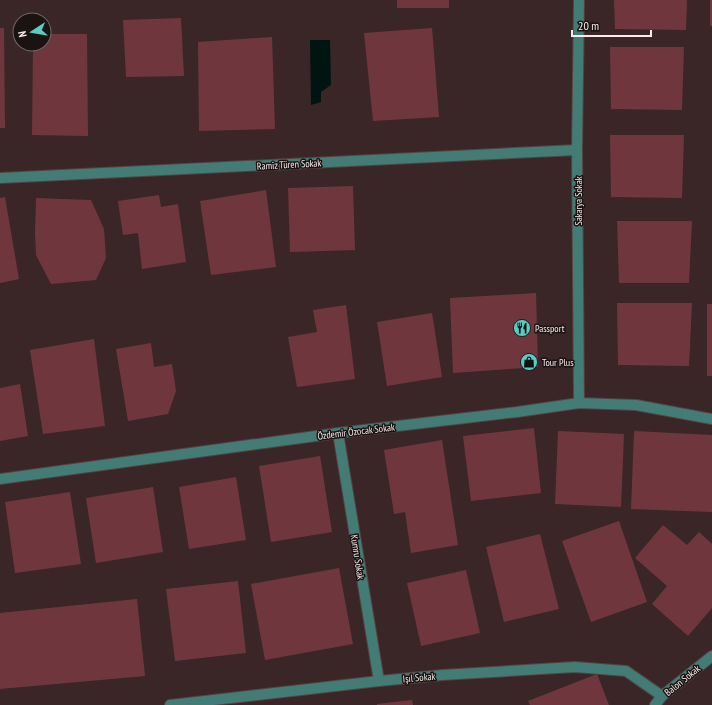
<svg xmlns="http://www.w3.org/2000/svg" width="712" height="705" font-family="'PT Sans Narrow',sans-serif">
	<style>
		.water { fill: #001512 }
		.building { fill: #6f373d }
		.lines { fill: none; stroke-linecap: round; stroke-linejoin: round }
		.minor-casing { stroke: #554242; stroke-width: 12 }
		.minor { stroke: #427c75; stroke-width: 10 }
		.labels { text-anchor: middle; stroke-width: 3; stroke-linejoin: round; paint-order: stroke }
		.street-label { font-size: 10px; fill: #f9ebeb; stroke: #1b1212 }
		.poi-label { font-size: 10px; fill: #f9ebeb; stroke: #1b1212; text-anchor: start }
	</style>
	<rect width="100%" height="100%" fill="#3a2627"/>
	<!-- water -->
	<polygon class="water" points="310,40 330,40 331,85 321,92 321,102 311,105"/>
	<!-- building -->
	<g class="building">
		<rect x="397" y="0" width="52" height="8"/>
		<polygon points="614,0 687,0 686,30 615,29"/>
		<rect x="710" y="0" width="2" height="26"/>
		<polygon points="181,18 184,76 126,77 123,20"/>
		<polygon points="0,28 4,28 5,128 0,128"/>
		<polygon points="432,28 439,117 373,121 364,33"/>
		<polygon points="44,34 87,34 88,136 32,135 33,44 44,44"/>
		<polygon points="272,37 275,129 199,131 198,42"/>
		<polygon points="610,47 684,47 682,110 611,109"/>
		<polygon points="610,135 684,135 682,198 611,197"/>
		<polygon points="353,186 355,250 290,252 288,188"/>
		<polygon points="266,190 276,267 211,275 200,201"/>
		<polygon points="159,195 161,207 178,204 186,262 142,269 138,233 123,235 118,201"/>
		<polygon points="5,197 19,279 0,283 0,198"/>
		<polygon points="36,198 91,200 104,229 106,258 96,280 51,284 36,255 35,233"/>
		<polygon points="617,221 692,221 689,283 619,283"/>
		<polygon points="536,293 538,367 453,373 450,298"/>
		<polygon points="617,303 692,303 689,366 618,365"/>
		<rect x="707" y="304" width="5" height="72"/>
		<polygon points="346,305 355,379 297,387 288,337 317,332 313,310"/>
		<polygon points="432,313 442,377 387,386 377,322"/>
		<polygon points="94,339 105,426 43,434 30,350"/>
		<polygon points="151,343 154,367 172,364 176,391 168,414 128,421 116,349"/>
		<polygon points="20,384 28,436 0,441 0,388"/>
		<polygon points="534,428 541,493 471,501 463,436"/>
		<polygon points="558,431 624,434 621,507 555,504"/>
		<polygon points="634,431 712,435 712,512 631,509"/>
		<polygon points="442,440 458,545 411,553 405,512 394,514 384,450"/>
		<polygon points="320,456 332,532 271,542 259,466"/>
		<polygon points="236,477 246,540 189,549 179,487"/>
		<polygon points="153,487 163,552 96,563 86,498"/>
		<polygon points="70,492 81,564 15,573 5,502"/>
		<polygon points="619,521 647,602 591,622 562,541"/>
		<polygon points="663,525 687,545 699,532 712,544 712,608 688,636 652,604 667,586 635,558"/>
		<polygon points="540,534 559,609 504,622 486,547"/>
		<polygon points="339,568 353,644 265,660 251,584"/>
		<polygon points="466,570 480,633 421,646 407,583"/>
		<polygon points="238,581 246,653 175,661 166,589"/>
		<polygon points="137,599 145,676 0,689 0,613"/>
		<polygon points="597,674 609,705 530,705 528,701"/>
		<polygon points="412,700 413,705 377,705 377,704"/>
	</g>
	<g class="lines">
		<!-- minor casing -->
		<g class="minor-casing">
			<g id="minor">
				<polyline points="579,0 577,150 579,403"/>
				<polyline points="0,178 577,150"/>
				<polyline points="338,433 379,681"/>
				<polyline points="0,479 338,433 517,412 579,403 636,405 712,419"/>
				<polyline points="170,705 379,681 442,675 575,667 626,671 662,696"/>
				<polyline points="655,705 662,696 712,656"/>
			</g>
		</g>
		<!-- minor -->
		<use href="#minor" class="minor"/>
	</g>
	<!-- icons -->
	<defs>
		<g id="restaurant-disc" transform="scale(0.9)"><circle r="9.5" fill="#57cec1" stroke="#1b1212"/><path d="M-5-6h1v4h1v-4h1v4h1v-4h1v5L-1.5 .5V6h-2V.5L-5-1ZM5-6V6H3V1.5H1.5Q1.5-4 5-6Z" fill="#111"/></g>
		<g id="shop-disc" transform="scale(0.9)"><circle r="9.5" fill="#57cec1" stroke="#1b1212"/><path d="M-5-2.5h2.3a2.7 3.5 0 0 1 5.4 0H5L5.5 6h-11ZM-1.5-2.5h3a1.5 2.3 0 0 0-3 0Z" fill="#111"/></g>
	</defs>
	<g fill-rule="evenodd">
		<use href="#restaurant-disc" x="522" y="328"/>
		<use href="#shop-disc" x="529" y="362"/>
	</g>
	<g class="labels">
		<!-- street labels -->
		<g class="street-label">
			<text transform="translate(289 164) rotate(-3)" y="4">Ramiz Türen Sokak</text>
			<text transform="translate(578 201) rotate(-90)" y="4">Sakarya Sokak</text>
			<text transform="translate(356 431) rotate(-7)" y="4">Özdemir Özocak Sokak</text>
			<text transform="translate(358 557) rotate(81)" y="4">Kumru Sokak</text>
			<text transform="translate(419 677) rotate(-5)" y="4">Işıl Sokak</text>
			<text transform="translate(682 680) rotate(-39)" y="4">Balon Sokak</text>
		</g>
		<!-- poi labels -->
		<g class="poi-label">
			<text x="535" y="332">Passport</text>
			<text x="542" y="366">Tour Plus</text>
		</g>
	</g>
	<!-- north arrow -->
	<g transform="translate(32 32) rotate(258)"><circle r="19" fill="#1b1212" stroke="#746969"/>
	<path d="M0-3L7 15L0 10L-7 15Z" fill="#57cec1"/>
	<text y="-6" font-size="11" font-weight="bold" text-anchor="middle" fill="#f9ebeb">N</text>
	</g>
	<!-- scale -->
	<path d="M572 30v6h79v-6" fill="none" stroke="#f9ebeb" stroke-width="2"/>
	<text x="578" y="30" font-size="12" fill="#f9ebeb" stroke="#1b1212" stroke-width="3" paint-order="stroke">20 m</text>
</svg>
